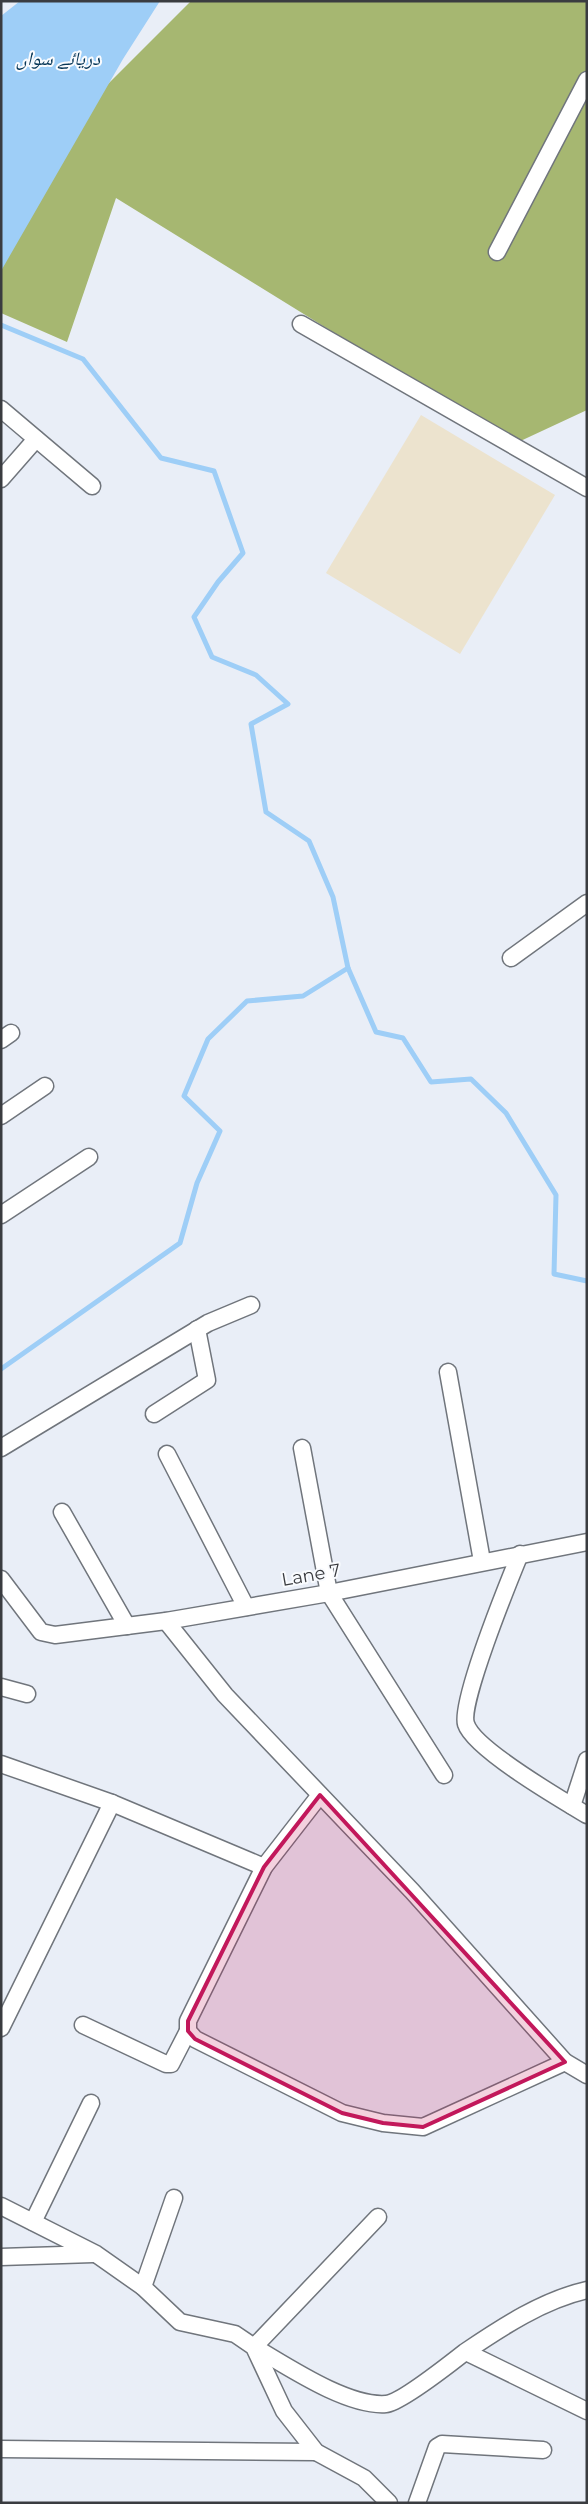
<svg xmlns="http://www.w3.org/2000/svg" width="588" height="2504" font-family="Montserrat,'Noto Naskh Arabic',sans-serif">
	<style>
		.industrial { fill: #ece3ce }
		.forest { fill: #a6b771 }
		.water { fill: #9ecef7 }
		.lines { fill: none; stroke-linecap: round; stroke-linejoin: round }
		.stream { stroke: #9ecef7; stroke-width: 5 }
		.street-casing { stroke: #70757c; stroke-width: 19 }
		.street { stroke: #fff; stroke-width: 16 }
		.marked { fill: #c2185b; fill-opacity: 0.2; stroke: #c2185b; stroke-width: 4; stroke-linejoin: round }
		.labels { text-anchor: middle; stroke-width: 4; stroke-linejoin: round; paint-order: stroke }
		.street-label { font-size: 18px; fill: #3a3c40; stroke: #f9fbfe }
		.water-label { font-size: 19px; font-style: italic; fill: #063657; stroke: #f9fbfe }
	</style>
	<rect width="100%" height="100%" fill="#e9eef7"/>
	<!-- industrial -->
	<polygon class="industrial" points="421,415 555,495 460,654 326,573"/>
	<!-- forest -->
	<polygon class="forest" points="191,1 587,1 587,410 514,444 116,198 67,342 1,313 1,239 98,94"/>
	<!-- water -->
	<polygon class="water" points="20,1 160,1 123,59 1,271 1,16"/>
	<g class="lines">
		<!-- stream -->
		<g class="stream">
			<polyline points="1,325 83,359 161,458 214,471 243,553 218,582 194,617 212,657 256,675 288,704 251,724 266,812 309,841 333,897 348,968 303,996 247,1001 208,1039 184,1096 220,1131 197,1183 180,1243 1,1369"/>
			<polyline points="348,968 376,1032 403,1038 431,1082 471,1079 506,1113 556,1195 554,1274 587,1281"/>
		</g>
		<!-- street casing -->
		<g class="street-casing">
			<g id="street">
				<polyline points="497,252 587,80"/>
				<polyline points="301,324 587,488"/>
				<polyline points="1,409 92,486"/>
				<polyline points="1,479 36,439"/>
				<polyline points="511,958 587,903"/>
				<polyline points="1,1040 11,1033"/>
				<polyline points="1,1116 45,1086"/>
				<polyline points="1,1215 89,1157"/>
				<polyline points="448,1372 482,1561"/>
				<polyline points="154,1414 207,1380 197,1329"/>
				<polyline points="1,1448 208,1323 251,1305"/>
				<polyline points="302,1448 329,1593 444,1775"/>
				<polyline points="167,1454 246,1607"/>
				<polyline points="62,1512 127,1626"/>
				<path d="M520,1554c-11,27 -61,149 -54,170 8,25 96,76 121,91"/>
				<polyline points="1,1579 41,1632 55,1635 166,1621 329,1593 587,1542"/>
				<polyline points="166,1621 225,1695 412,1891 565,2062 587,2075"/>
				<polyline points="1,1687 27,1694"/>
				<polyline points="1,1764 112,1803 264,1867"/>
				<polyline points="320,1795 264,1867 188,2021 188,2031 195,2039 342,2113 383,2123 423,2127 565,2062"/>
				<polyline points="572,1806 587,1760"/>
				<polyline points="83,2025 166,2064 171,2064 188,2031"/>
				<polyline points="1,2028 112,1803"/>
				<polyline points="1,2206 96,2254 143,2287 180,2322 235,2334 254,2347 284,2411 316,2452 364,2478 389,2503"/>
				<path d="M378,2217l-124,130c33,19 93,60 132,57 14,-1 65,-41 79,-52 37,-25 78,-52 122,-62"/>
				<polyline points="33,2222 91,2103"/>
				<polyline points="1,2257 93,2254"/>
				<polyline points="143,2287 174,2198"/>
				<polyline points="466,2352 587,2411"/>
				<polyline points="1,2449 316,2452"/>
				<polyline points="417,2503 437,2447 442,2444 543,2450"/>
			</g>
		</g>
		<!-- street -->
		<use href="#street" class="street"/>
	</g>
	<!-- marked area -->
	<path class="marked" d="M320,1795l245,267 -142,65 -40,-4 -41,-10 -147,-74 -7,-8v-10l76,-154z"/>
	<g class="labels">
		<!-- street labels -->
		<g class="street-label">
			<text transform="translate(311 1575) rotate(-10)" y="6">Lane 7</text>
		</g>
		<!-- water labels -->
		<g class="water-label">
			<text x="58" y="65">دریائے سواں</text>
		</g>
	</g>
	<!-- border -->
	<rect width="588" height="2504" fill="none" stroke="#3a3c40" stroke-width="5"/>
</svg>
